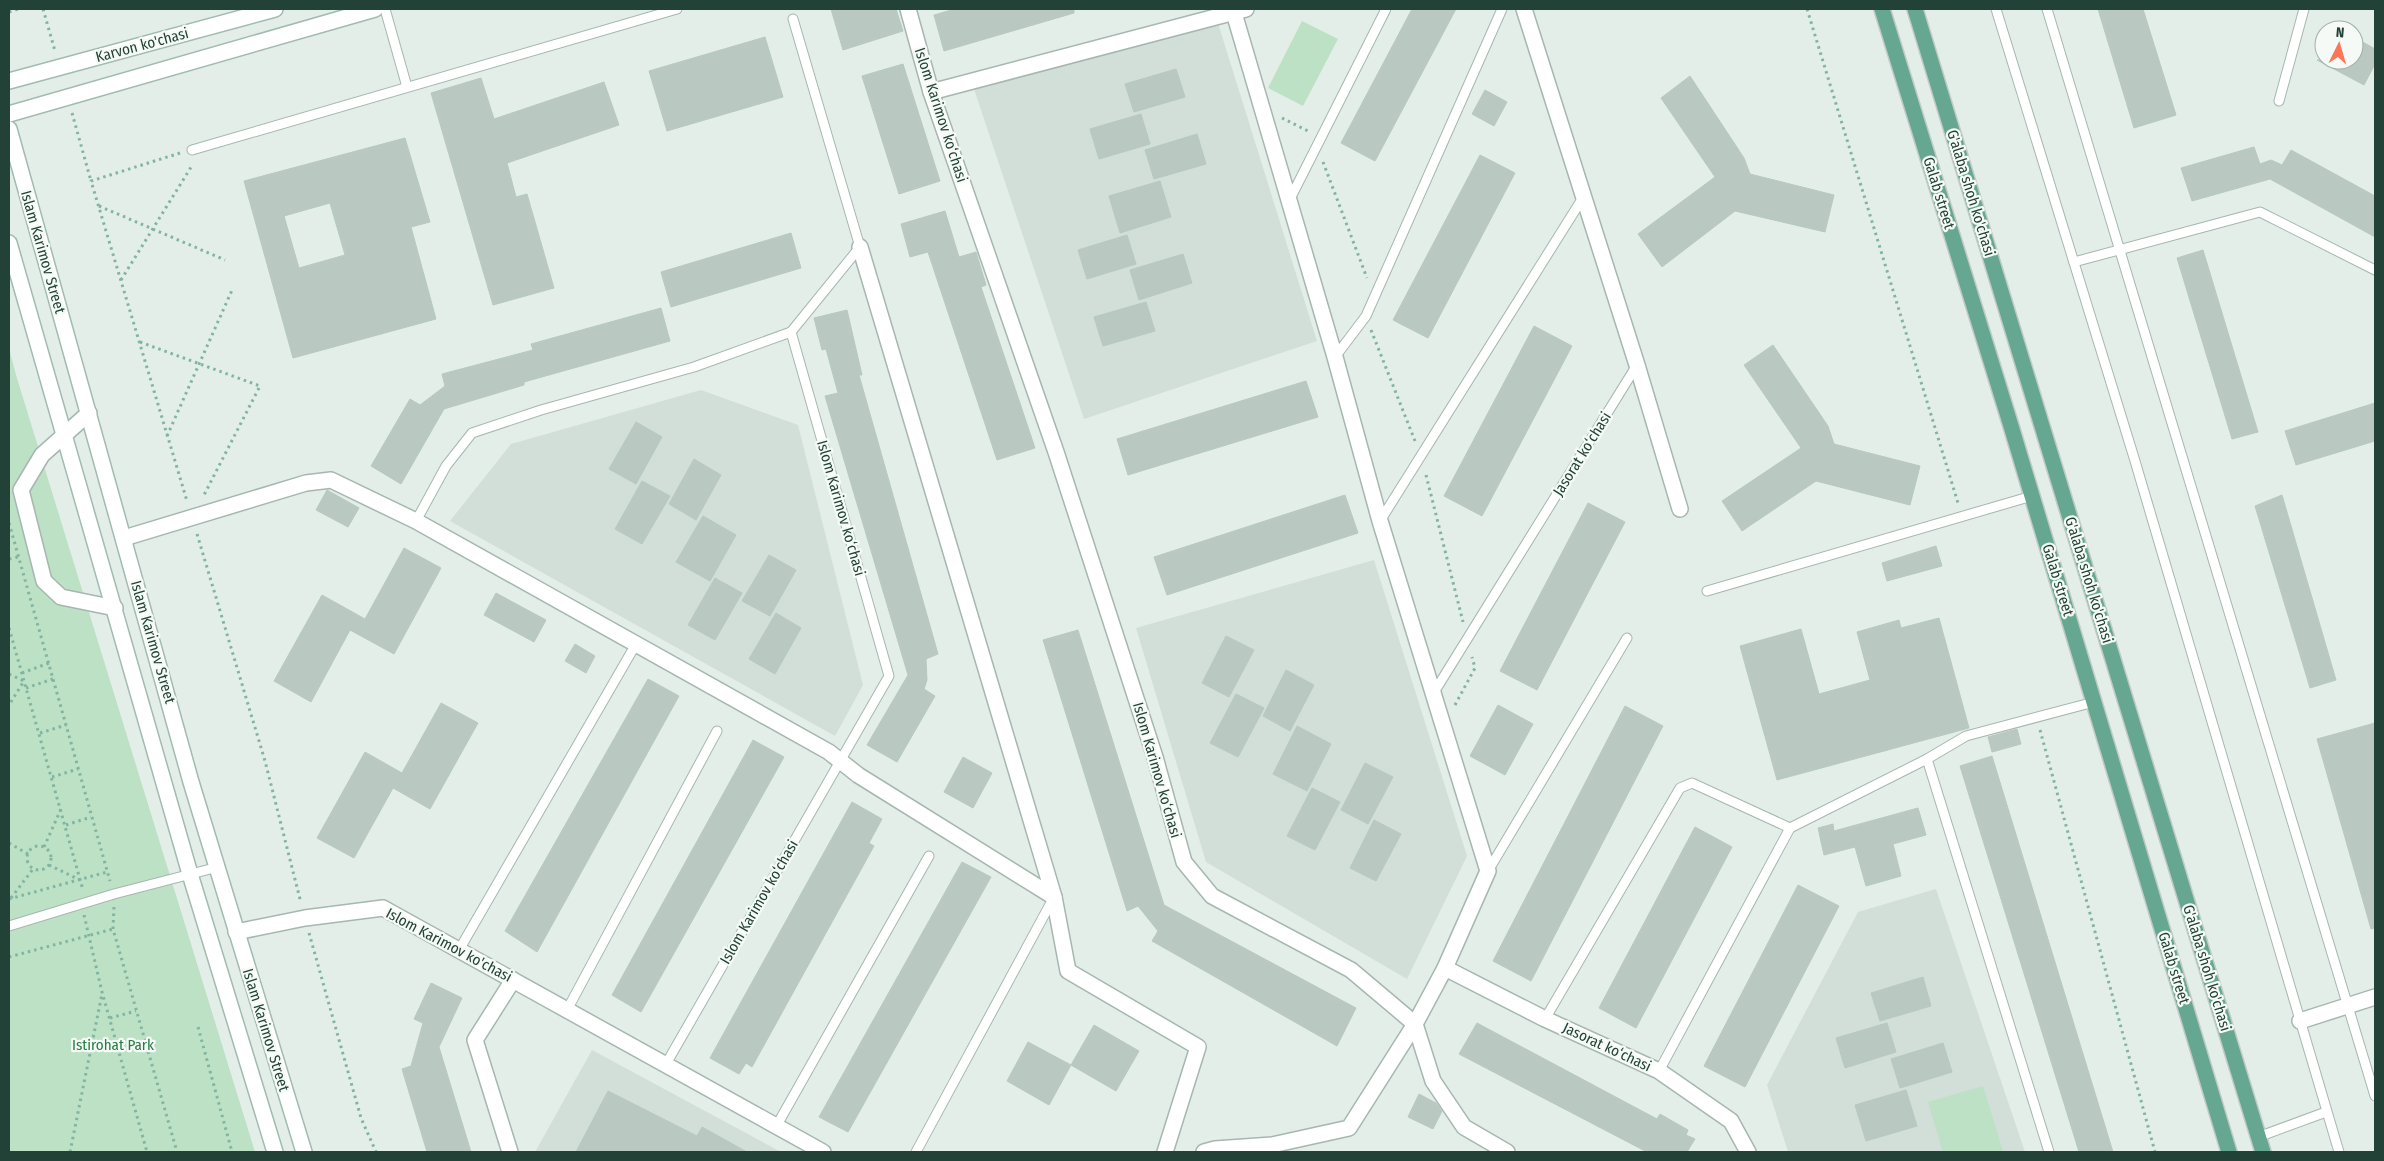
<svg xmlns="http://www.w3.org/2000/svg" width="2384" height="1161" font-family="'Fira Sans Condensed',sans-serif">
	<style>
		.built { fill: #d2ded8 }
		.green { fill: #bce1c4 }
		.building { fill: #b9c9c2; stroke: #b6c9c0; fill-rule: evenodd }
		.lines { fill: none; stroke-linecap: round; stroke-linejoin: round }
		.lane-casing { stroke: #a6b7b0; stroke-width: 11 }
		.street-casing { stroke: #a6b7b0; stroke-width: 18 }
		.secondary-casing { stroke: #a1bbb1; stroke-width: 18 }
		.primary-casing { stroke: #c1cac7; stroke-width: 18 }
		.path { stroke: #82b4a2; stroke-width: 3; stroke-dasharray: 2.5 4; stroke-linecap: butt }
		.lane { stroke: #fff; stroke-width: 9 }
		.street { stroke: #fff; stroke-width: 15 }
		.secondary { stroke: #fff; stroke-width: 15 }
		.primary { stroke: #66a792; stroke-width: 15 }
		.labels { text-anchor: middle; stroke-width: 4.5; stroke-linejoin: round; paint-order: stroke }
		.street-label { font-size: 15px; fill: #224237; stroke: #f5faf7 }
		.park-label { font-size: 15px; fill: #297b44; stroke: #f5faf7 }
	</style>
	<rect width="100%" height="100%" fill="#e4eee9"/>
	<!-- built -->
	<g class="built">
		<polygon points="1217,20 1317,341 1084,419 974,89"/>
		<polygon points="701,390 798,425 863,685 835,736 450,521 511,444"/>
		<polygon points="1374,560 1467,856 1407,979 1206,862 1136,628"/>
		<polygon points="1936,889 2025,1152 1788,1152 1767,1085 1858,912"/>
		<polygon points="592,1050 781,1152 535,1152"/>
	</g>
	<!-- green -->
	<g class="green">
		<polygon points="1302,21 1338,39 1303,106 1268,88"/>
		<polygon points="9,348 16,375 255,1152 9,1152"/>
		<polygon points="1983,1086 2003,1152 1943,1152 1928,1102"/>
	</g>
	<!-- building -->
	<g class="building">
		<polygon points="831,9 896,9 903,31 843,50"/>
		<polygon points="955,9 1074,9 1074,13 944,51 934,15"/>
		<polygon points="1412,9 1456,9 1375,161 1341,143"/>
		<polygon points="2098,9 2143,9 2176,115 2134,128"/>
		<polygon points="765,37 783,97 667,131 649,71"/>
		<polygon points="2354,37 2375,49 2375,64 2364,85 2317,60 2354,60"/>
		<polygon points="903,64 940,181 899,194 862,76"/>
		<polygon points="1176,69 1185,97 1134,112 1125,84"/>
		<polygon points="1690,76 1744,158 1750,174 1834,195 1825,232 1735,211 1662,267 1638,234 1715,177 1661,98"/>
		<polygon points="481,78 494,119 604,82 619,125 507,163 516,197 527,194 554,288 493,305 431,93"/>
		<polygon points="1485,90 1507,102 1494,126 1472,114"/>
		<polygon points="1141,114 1150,144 1099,159 1090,129"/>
		<polygon points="1197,134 1206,164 1154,179 1145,150"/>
		<path d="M405,138l25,84 -19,5 25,92 -143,39 -49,-177zM330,203l15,52 -46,13 -15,-52z"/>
		<polygon points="2254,147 2260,164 2271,160 2282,165 2291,150 2375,196 2375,237 2270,179 2192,201 2181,168"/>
		<polygon points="1480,155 1515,173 1428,338 1393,320"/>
		<polygon points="1160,181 1171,217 1120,233 1109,196"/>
		<polygon points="945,211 959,257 976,252 986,285 981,287 1035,448 997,460 928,252 910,257 901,224"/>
		<polygon points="791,233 801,268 671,307 661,272"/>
		<polygon points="1127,235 1136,264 1087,279 1078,250"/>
		<polygon points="2203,250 2258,432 2232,439 2177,258"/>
		<polygon points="1183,254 1192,283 1139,300 1130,270"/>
		<polygon points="1146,302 1155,331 1103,346 1094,317"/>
		<polygon points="661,308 670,341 524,382 524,385 444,409 401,484 371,466 410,399 420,405 445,386 442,374 533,350 531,344"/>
		<polygon points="847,310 862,375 859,375 938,654 926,659 927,680 924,689 935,696 897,762 867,745 908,675 825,396 838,393 826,349 822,350 814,318"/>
		<polygon points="1534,326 1572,346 1482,516 1444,496"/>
		<polygon points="1773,345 1828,426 1834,444 1920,466 1910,505 1816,481 1742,531 1722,501 1801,448 1744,365"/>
		<polygon points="1306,381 1318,417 1128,475 1117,439"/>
		<polygon points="2375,403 2375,441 2296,465 2285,431"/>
		<polygon points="636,422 662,437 636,484 609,469"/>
		<polygon points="694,459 721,475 696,520 669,504"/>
		<polygon points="642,481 670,496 642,544 615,529"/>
		<polygon points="327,490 359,508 348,527 316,510"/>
		<polygon points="1345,495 1358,533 1167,595 1154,557"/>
		<polygon points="2282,495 2336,680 2310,688 2255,506"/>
		<polygon points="1588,503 1625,522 1537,690 1500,671"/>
		<polygon points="703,516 736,535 710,581 676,562"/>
		<polygon points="1936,546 1942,566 1887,581 1882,563"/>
		<polygon points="404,548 441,568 394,654 350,630 311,702 274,681 322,595 365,619"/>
		<polygon points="769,555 796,570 770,616 742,601"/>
		<polygon points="715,578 742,593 715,640 688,625"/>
		<polygon points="496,593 546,620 534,642 484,615"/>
		<polygon points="776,613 801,628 775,674 749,659"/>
		<polygon points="1939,618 1969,728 1777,780 1740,646 1801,629 1819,694 1870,680 1857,632 1899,620 1901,628"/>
		<polygon points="1078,630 1164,905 1356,1008 1337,1046 1152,941 1158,931 1138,906 1127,911 1043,640"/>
		<polygon points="1226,636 1254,650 1229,697 1202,683"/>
		<polygon points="575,644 595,656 586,673 565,661"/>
		<polygon points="1286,670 1314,685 1290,731 1263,716"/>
		<polygon points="648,679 679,696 537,952 505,931"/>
		<polygon points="1236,694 1264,708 1238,757 1210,743"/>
		<polygon points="441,703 478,723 430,809 393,788 354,858 317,838 365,752 402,773"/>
		<polygon points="1498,705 1533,724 1505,775 1470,756"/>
		<polygon points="1625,706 1663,726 1531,981 1493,961"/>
		<polygon points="2375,723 2375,928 2371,929 2317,739"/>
		<polygon points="1297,726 1331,744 1307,791 1273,774"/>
		<polygon points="2017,729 2021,744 1992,752 1988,737"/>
		<polygon points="753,740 784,757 641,1012 612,995"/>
		<polygon points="1992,756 2113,1152 2079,1152 1960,766"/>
		<polygon points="963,757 992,773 973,808 944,792"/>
		<polygon points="1365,763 1393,777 1368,824 1341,810"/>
		<polygon points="1312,788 1340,802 1315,850 1287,836"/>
		<polygon points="852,802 882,819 869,843 874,846 752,1067 746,1063 739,1074 710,1058"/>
		<polygon points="1918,808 1926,835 1893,844 1901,876 1866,886 1855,847 1824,855 1818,828 1833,824 1834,831"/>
		<polygon points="1374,820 1401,834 1376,881 1350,868"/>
		<polygon points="1695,827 1732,847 1636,1028 1599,1008"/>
		<polygon points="962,862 991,877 848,1132 819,1117"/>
		<polygon points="1798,885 1839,906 1745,1087 1704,1066"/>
		<polygon points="1923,977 1931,1006 1880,1021 1871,993"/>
		<polygon points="431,983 462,998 439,1047 471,1152 427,1152 402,1069 411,1066 423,1023 414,1019"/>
		<polygon points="1477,1023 1657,1119 1660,1114 1688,1130 1686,1135 1695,1139 1687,1152 1647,1152 1459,1054"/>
		<polygon points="1887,1023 1896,1052 1845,1068 1836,1038"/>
		<polygon points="1094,1025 1139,1051 1116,1091 1071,1065"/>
		<polygon points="1028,1042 1071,1065 1049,1105 1007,1081"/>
		<polygon points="1943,1043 1952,1072 1900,1088 1891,1059"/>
		<polygon points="1906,1090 1917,1126 1866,1141 1855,1105"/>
		<polygon points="608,1091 697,1136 702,1127 747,1152 576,1152"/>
		<polygon points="1419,1094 1436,1103 1442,1111 1433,1129 1408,1117"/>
	</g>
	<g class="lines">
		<!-- lane casing -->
		<g class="lane-casing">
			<g id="lane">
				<polyline points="385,9 407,87"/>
				<polyline points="1996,9 2135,461 2339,1152"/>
				<polyline points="2047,9 2375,1096"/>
				<polyline points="2279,101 2304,9"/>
				<polyline points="192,150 677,9"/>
				<polyline points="1289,201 1386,9"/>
				<polyline points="2074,262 2260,212 2375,270"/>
				<polyline points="791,332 860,247 793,19"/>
				<polyline points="1335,357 1366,316 1502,9"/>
				<polyline points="416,521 446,466 472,433 541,410 694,367 791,332 889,676 666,1064"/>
				<polyline points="1380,521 1584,196"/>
				<polyline points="1707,591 2032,496"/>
				<polyline points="1433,694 1637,365"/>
				<polyline points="1927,759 2049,1152"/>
				<polyline points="1488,871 1627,638"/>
				<polyline points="9,926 114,894 218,867"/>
				<polyline points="459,950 636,644"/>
				<polyline points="567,1010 717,731"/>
				<polyline points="1545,1019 1680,788 1692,783 1790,828 1927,759 1966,736 2094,702"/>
				<polyline points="1659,1071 1790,828"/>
				<polyline points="777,1125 929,856"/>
				<polyline points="2258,1137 2326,1112"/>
				<polyline points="916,1152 1054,897"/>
			</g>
		</g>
		<!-- street casing -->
		<g class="street-casing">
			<g id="street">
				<polyline points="908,9 931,92 1056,452 1155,757 1184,862 1212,896 1351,970 1415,1024 1433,1081 1464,1127 1507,1152"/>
				<polyline points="1524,9 1637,365 1680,509"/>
				<polyline points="931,92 1246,9"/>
				<polyline points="860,247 1054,897 1068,971 1198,1047 1165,1152"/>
				<polyline points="89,413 42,455 21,490 44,581 61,597 115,608"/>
				<polyline points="124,538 306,483 331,480 416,521 829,752 858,775 1054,897"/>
				<polyline points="236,932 305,918 383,908 823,1152"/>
				<polyline points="1445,968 1545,1019 1659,1071 1731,1121 1748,1152"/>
				<polyline points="2300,1021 2375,997"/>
				<polyline points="510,1152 475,1040 513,980"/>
				<polyline points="1204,1152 1215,1149 1272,1145 1349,1128 1415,1024 1445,968 1488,871 1380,521 1335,357 1234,13"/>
			</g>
		</g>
		<!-- secondary casing -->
		<g class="secondary-casing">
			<g id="secondary">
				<polyline points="9,81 275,9"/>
				<polyline points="9,114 375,9"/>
				<polyline points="9,129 191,782 304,1152"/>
				<polyline points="9,243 190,874 275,1152"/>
			</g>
		</g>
		<!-- primary casing -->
		<g class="primary-casing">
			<g id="primary">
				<polyline points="1882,9 2011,426 2229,1152"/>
				<polyline points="1915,9 2263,1152"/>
			</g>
		</g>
		<!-- path -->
		<g class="path">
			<polyline points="43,9 55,51"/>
			<polyline points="1807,9 1958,503"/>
			<polyline points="9,12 19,9"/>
			<polyline points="72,113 91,181"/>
			<polyline points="1282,118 1310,132"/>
			<polyline points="180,153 91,181 187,501"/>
			<polyline points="1323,162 1367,278"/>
			<polyline points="99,206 225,260"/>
			<polyline points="121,280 193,164"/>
			<polyline points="1371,330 1415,441"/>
			<polyline points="140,342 260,386 204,495"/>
			<polyline points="167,436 233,288"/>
			<polyline points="1426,475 1463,622"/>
			<polyline points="9,523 110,881"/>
			<polyline points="197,534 265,761 301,903"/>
			<polyline points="9,559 18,557"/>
			<polyline points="9,628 83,890"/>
			<polyline points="22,673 49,663"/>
			<polyline points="9,674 24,681 9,705"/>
			<polyline points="26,688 53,679"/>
			<polyline points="1455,705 1475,668 1472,657"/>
			<polyline points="2040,730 2155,1152"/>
			<polyline points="40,733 66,725"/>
			<polyline points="52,777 78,769"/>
			<polyline points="66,825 91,817"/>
			<polyline points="9,843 28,854"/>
			<circle cx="39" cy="858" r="12"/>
			<polyline points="44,847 61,809"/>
			<polyline points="49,865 80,880"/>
			<polyline points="11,898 33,869"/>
			<polyline points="9,899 107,872"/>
			<polyline points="114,907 113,929 177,1152"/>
			<polyline points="84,915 102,992 147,1152"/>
			<polyline points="309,933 361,1118 376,1152"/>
			<polyline points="9,957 113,929"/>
			<polyline points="110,1018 136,1011"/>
			<polyline points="198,1027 232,1152"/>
			<polyline points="70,1152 102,994"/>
		</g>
		<!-- lane -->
		<use href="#lane" class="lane"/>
		<!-- street -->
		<use href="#street" class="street"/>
		<!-- secondary -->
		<use href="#secondary" class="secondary"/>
		<!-- primary -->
		<use href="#primary" class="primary"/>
	</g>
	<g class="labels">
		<!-- street labels -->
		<g class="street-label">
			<text transform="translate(142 45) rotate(-15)" y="5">Karvon ko'chasi</text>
			<text transform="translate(941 115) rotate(72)" y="5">Islom Karimov ko‘chasi</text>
			<text transform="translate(1939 193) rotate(73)" y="5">Galab street</text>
			<text transform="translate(1971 193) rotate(73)" y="5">G'alaba shoh ko'chasi</text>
			<text transform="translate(43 252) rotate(74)" y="5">Islam Karimov Street</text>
			<text transform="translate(1582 454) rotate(-58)" y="5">Jasorat ko‘chasi</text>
			<text transform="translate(841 508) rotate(74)" y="5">Islom Karimov ko‘chasi</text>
			<text transform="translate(2058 580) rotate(73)" y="5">Galab street</text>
			<text transform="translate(2089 580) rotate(73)" y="5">G'alaba shoh ko'chasi</text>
			<text transform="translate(153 642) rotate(74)" y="5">Islam Karimov Street</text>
			<text transform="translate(1157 770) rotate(74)" y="5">Islom Karimov ko‘chasi</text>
			<text transform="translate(759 902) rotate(-60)" y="5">Islom Karimov ko‘chasi</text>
			<text transform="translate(449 945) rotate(28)" y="5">Islom Karimov ko'chasi</text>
			<text transform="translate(2174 968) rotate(73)" y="5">Galab street</text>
			<text transform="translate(2207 968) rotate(73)" y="5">G'alaba shoh ko'chasi</text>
			<text transform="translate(266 1030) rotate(73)" y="5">Islam Karimov Street</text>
			<text transform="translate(1607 1047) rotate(25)" y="5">Jasorat ko‘chasi</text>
		</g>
		<!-- park labels -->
		<g class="park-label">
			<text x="113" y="1050">Istirohat Park</text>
		</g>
	</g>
	<!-- border -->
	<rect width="2384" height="1161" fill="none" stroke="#224237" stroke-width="20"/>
	<!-- north arrow -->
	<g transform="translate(2339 45) rotate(5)"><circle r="24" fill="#f5faf7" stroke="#a1b0aa"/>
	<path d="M0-4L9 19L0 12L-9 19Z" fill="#fb7556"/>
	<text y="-8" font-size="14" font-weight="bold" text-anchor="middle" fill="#224237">N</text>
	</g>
</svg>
